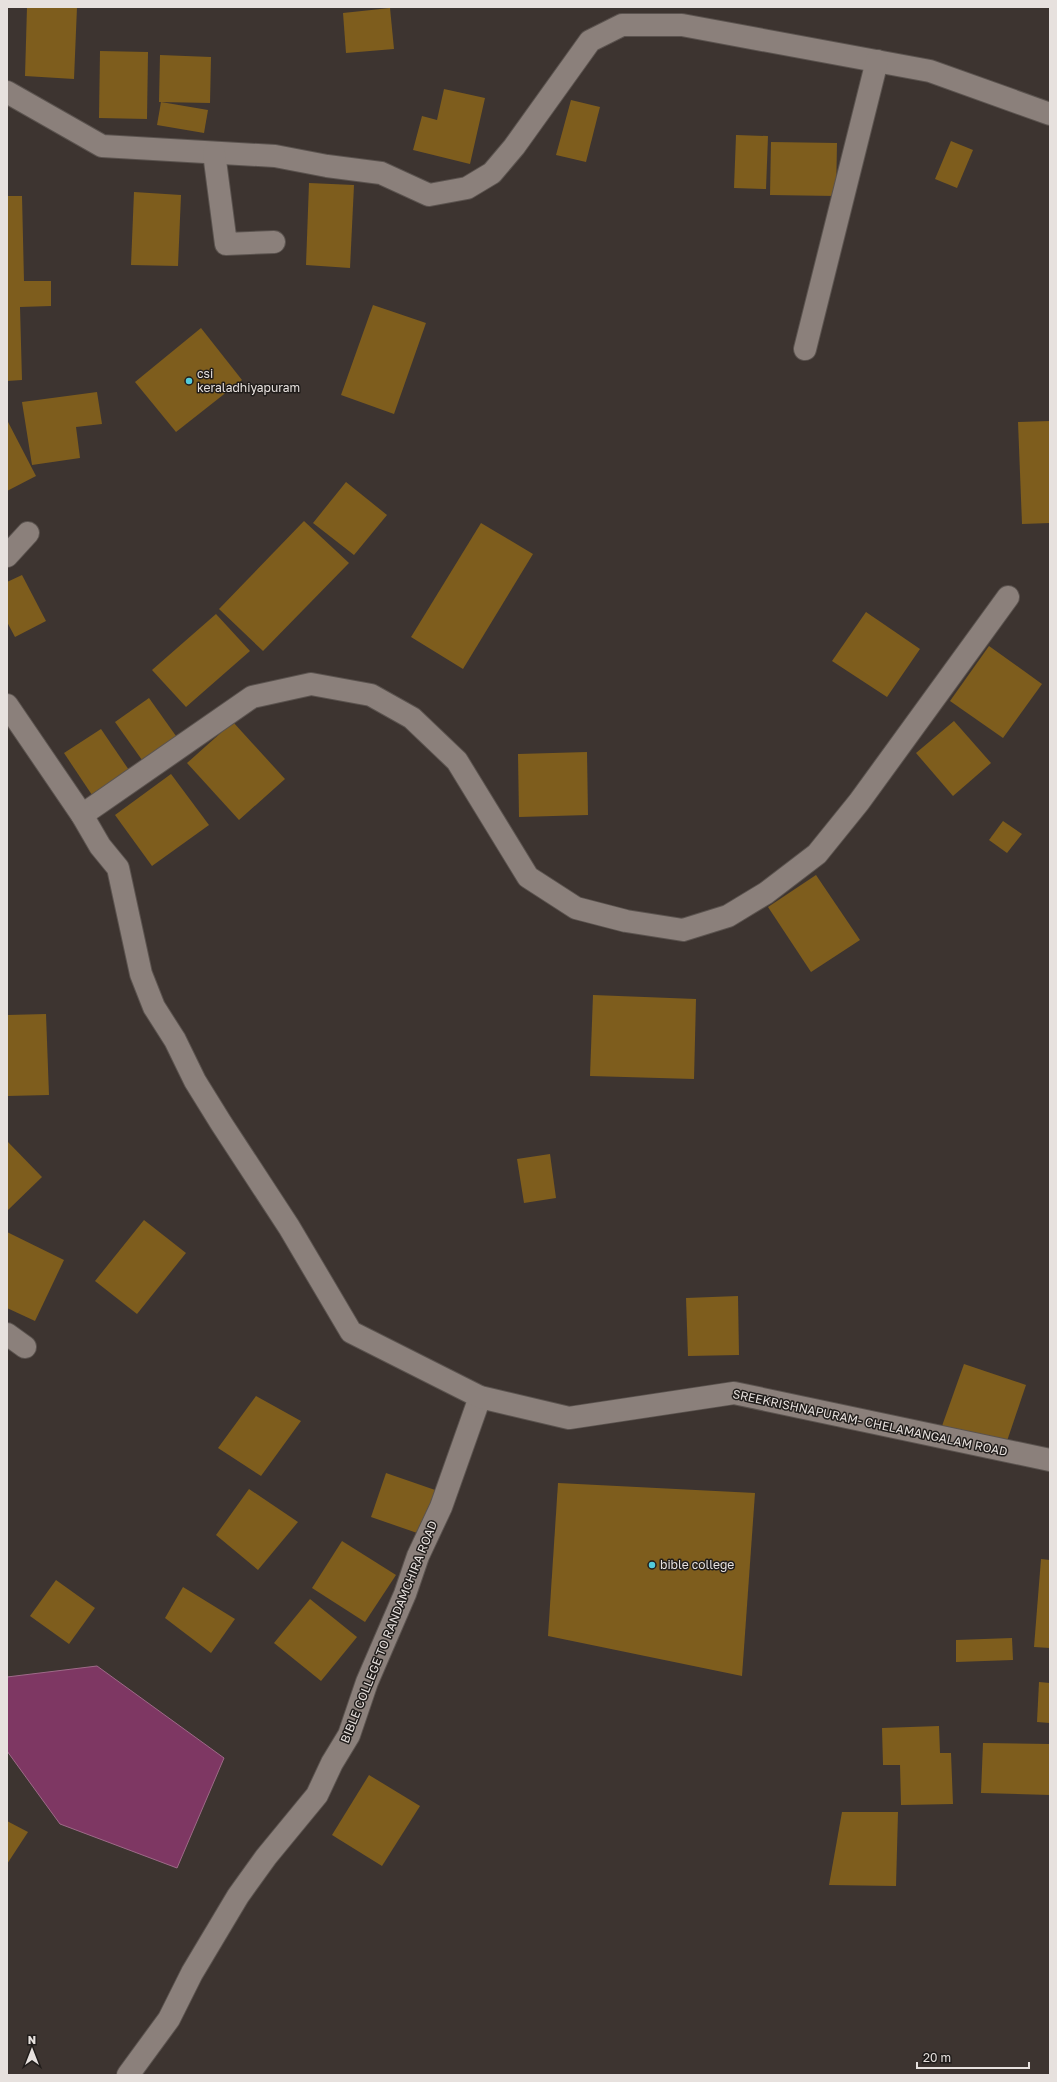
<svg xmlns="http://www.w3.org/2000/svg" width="1057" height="2082" font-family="'Golos Text',sans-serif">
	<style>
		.water { fill: #7e3763; stroke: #9e6a88 }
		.building { fill: #7e5d1d }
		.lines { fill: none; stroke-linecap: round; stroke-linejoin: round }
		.minor-casing { stroke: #5b534f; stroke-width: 24 }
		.tertiary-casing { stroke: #5b534f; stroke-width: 24 }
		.minor { stroke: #8b807b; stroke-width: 22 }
		.tertiary { stroke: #8b807b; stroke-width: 22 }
		.poi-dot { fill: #52cbda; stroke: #211d1b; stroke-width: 1.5 }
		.labels { text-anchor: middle; stroke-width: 3; stroke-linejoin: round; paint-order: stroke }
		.poi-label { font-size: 12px; fill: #e7e1de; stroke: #211d1b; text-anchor: start }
		.street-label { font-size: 12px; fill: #e7e1de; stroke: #211d1b }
	</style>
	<rect width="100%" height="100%" fill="#3d3430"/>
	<!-- water -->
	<polygon class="water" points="97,1666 224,1758 177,1868 60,1824 7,1751 7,1677"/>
	<!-- building -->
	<g class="building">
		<polygon points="27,7 77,7 74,79 25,76"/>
		<polygon points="390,8 394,49 346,53 343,13"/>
		<polygon points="100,51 148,52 147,119 99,118"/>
		<polygon points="160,55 211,57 210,103 159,102"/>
		<polygon points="444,89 485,98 470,164 413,150 422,116 437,120"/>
		<polygon points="571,100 600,107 586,162 556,155"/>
		<polygon points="161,102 208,110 204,133 157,125"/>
		<polygon points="736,135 768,136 766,189 734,188"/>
		<polygon points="951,141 973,150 957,188 935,179"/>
		<polygon points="771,142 837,143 836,196 770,195"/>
		<polygon points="309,183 354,185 350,268 306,265"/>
		<polygon points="134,192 181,195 178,266 131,265"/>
		<polygon points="7,196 22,196 24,281 51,281 51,306 20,307 22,380 7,381"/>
		<polygon points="373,305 426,323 394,414 341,395"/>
		<polygon points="201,328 242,380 176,432 135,382"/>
		<polygon points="97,392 102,424 76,427 80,458 32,465 22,402"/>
		<polygon points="7,420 36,476 7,491"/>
		<polygon points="1050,421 1050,523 1022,524 1018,422"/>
		<polygon points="346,482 387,515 354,555 313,523"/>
		<polygon points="304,521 349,563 263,651 219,609"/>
		<polygon points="481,523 533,554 463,669 411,637"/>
		<polygon points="22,575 46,621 15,637 7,622 7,582"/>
		<polygon points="866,612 920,649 887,697 832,661"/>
		<polygon points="216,614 250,651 186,707 152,670"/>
		<polygon points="989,646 1042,684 1003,738 950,701"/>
		<polygon points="149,698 176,736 142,760 115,722"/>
		<polygon points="954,721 991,763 953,796 916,753"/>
		<polygon points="233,722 285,779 239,820 187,763"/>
		<polygon points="101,729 133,776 96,801 64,753"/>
		<polygon points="587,752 588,815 519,817 518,754"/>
		<polygon points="171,774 209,825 152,866 115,815"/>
		<polygon points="1003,821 1022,834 1007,853 989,840"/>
		<polygon points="816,875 860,940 811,972 768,907"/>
		<polygon points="593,995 696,999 694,1079 590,1076"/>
		<polygon points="46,1014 49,1095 7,1096 7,1015"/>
		<polygon points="7,1141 42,1177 7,1211"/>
		<polygon points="550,1154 556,1198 524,1203 517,1159"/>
		<polygon points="144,1220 186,1253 137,1314 95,1281"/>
		<polygon points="7,1232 64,1260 35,1321 7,1308"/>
		<polygon points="738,1296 739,1355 688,1356 686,1298"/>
		<polygon points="964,1364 1026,1385 1005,1447 942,1426"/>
		<polygon points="256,1396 301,1421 261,1476 218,1448"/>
		<polygon points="386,1473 438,1491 423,1535 371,1517"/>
		<polygon points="558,1483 755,1493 742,1676 548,1636"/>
		<polygon points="249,1489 298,1522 258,1570 216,1535"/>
		<polygon points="342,1541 396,1575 365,1622 312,1588"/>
		<polygon points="1041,1559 1050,1560 1050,1648 1034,1647"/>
		<polygon points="56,1580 95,1608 69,1644 30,1616"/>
		<polygon points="183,1587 235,1619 211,1653 165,1618"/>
		<polygon points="310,1599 357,1637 321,1681 274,1643"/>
		<polygon points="1012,1638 1013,1660 956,1662 956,1640"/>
		<polygon points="1039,1682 1050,1683 1050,1723 1037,1722"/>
		<polygon points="939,1726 940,1753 951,1753 953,1804 901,1805 900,1765 883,1765 882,1728"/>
		<polygon points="983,1743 1050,1744 1050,1795 981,1793"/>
		<polygon points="369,1775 420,1806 382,1866 332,1835"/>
		<polygon points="842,1812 898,1812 896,1886 829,1885"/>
		<polygon points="7,1821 28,1832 7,1864"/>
	</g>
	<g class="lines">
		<!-- minor casing -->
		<g class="minor-casing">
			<g id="minor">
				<polyline points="7,92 102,146 275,156 327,166 381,173 429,195 467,188 492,173 514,147 590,41 622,25 682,25 930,71 1050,114"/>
				<polyline points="214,153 226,244 274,242"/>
				<polyline points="805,349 877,61"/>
				<polyline points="7,556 28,533"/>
				<polyline points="82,815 252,697 311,684 371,695 412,718 457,761 528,877 576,908 626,921 683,930 728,916 766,893 817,854 859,802 1008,597"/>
				<polyline points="7,1334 25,1347"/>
				<polyline points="128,2075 169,2019 192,1973 238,1896 266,1857 317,1795 332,1763 349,1735 367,1682 405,1594 418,1556 441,1507 480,1397"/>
			</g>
		</g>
		<!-- tertiary casing -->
		<g class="tertiary-casing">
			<polyline id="tertiary" points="7,705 82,815 100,846 118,868 141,974 154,1007 175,1040 195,1081 221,1123 289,1227 351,1332 480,1397 569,1418 734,1393 1050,1460"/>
		</g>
		<!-- minor -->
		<use href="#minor" class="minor"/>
		<!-- tertiary -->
		<use href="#tertiary" class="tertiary"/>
	</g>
	<!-- markers -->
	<g class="poi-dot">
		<circle cx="189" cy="381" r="4"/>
		<circle cx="652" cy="1565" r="4"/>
	</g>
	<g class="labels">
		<!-- poi labels -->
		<g class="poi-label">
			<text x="197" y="378">csi<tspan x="197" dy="14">keraladhiyapuram</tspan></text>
			<text x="660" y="1569">bible college</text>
		</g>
		<!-- street labels -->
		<g class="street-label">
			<text transform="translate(870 1423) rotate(12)" y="4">SREEKRISHNAPURAM- CHELAMANGALAM ROAD</text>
			<text transform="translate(389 1632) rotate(-68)" y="4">BIBLE COLLEGE TO RANDAMCHIRA ROAD</text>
		</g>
	</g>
	<!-- border -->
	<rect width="1057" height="2082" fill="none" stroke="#e7e1de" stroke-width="16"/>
	<!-- north arrow -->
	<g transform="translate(32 2050)" stroke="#211d1b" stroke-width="3" paint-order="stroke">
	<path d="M0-3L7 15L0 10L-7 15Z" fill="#e7e1de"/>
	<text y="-6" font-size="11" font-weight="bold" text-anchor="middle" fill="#e7e1de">N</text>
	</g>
	<!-- scale -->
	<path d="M917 2062v6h112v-6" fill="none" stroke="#e7e1de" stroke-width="2"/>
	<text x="923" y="2062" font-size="12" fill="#e7e1de" stroke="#211d1b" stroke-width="3" paint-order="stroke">20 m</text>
</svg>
